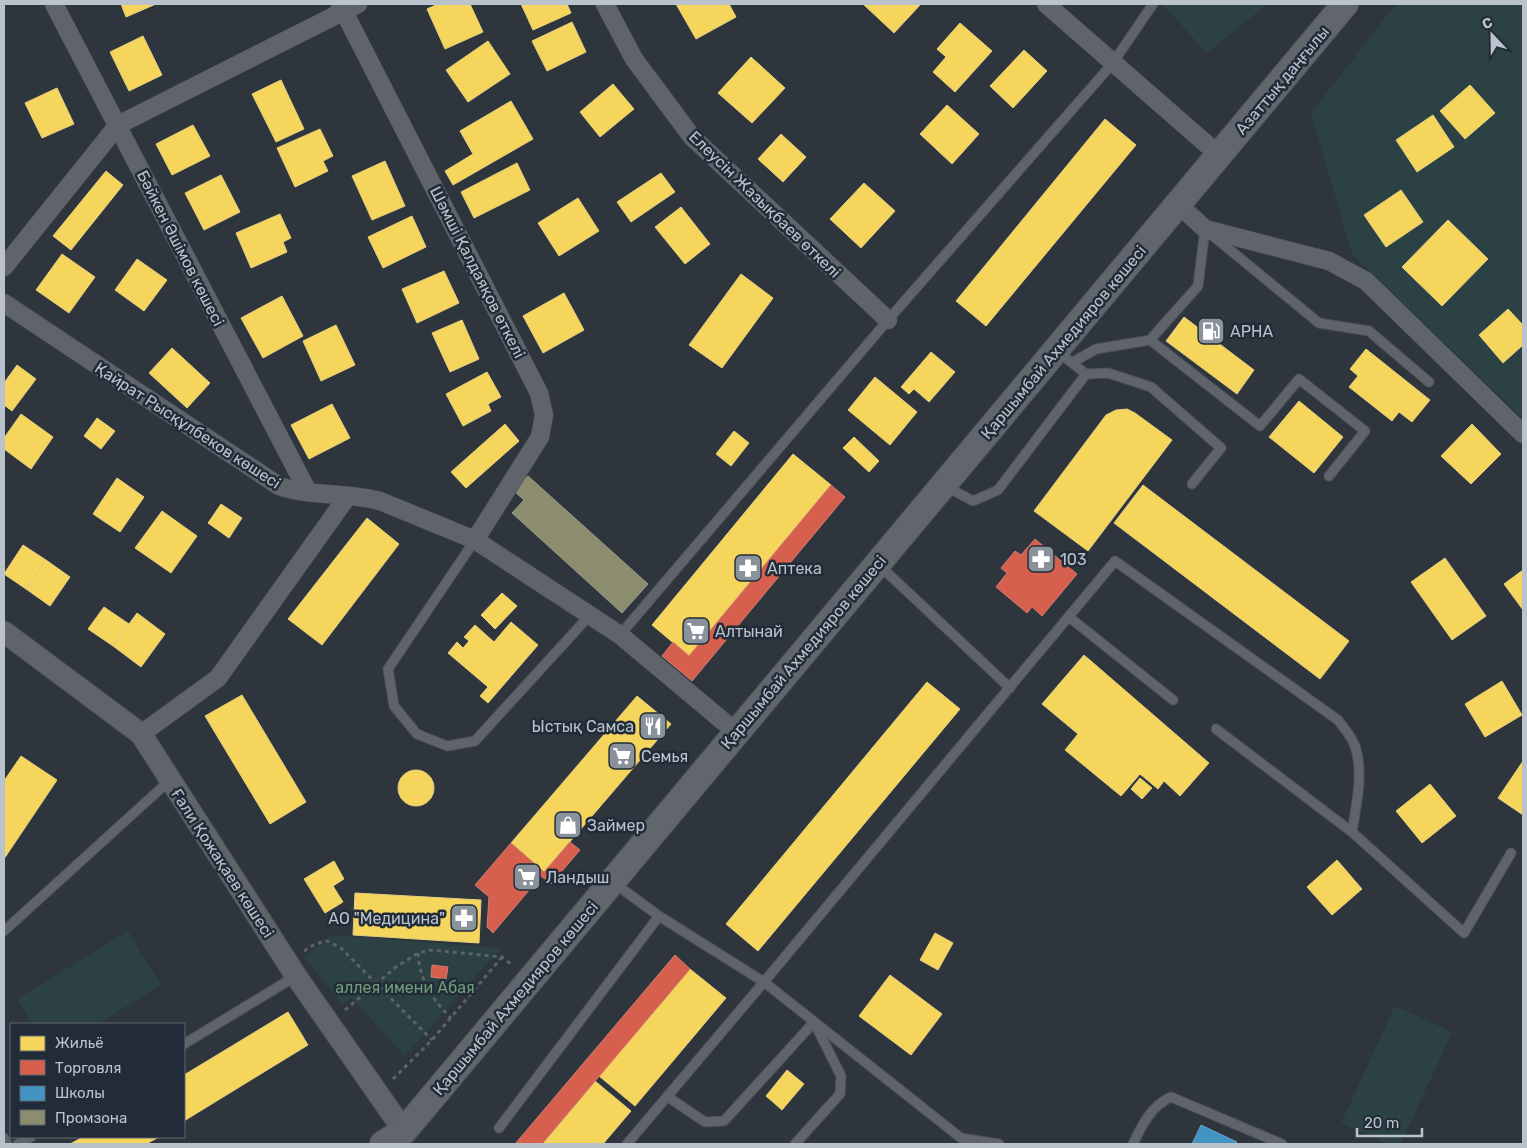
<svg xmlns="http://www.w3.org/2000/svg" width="1527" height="1148" font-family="Rubik,sans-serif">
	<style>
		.green { fill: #2b4143 }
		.homes { fill: #f6d55c; stroke: #e4cf7e }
		.shops { fill: #d6604d; stroke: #ce7d73 }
		.schools { fill: #4393c3; stroke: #67a1c6 }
		.industry { fill: #8c8c6e; stroke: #9a9c8a }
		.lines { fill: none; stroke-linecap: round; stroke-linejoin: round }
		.service-casing { stroke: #4d5157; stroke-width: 11 }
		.minor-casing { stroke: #4d5157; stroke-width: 19 }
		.tertiary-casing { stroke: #4d5157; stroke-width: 23 }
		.primary-casing { stroke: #4c5259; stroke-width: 28 }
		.path { stroke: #5c6267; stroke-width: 3; stroke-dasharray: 4 4; stroke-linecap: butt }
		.service { stroke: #5e646a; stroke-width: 9 }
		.minor { stroke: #5e646a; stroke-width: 18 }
		.tertiary { stroke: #5e646a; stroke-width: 21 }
		.primary { stroke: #61666c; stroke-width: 26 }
		.labels { text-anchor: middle; stroke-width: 5; stroke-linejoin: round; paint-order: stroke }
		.street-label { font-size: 16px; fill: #bac2cc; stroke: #212c38 }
		.poi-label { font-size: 16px; fill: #bac2cc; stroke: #212c38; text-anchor: start }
		.park-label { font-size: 16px; fill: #719d78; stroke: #212c38 }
	</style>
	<rect width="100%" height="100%" fill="#2e353d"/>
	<!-- green -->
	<g class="green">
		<polygon points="1162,4 1267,4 1207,53"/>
		<polygon points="1396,4 1523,4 1523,419 1352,254 1311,113"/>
		<polygon points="128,931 161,985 98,1024 32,1024 17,999"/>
		<polygon points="331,935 501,948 405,1056 352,998 343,1005 304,957"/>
		<polygon points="1395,1006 1452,1032 1401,1144 1388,1144 1341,1123"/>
	</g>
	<!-- homes -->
	<g class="homes">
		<polygon points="121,4 156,4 126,17"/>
		<polygon points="438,4 470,4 483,32 445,49 427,9"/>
		<polygon points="521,4 567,4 571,13 533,30"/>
		<polygon points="676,4 729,4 736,17 696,39"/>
		<polygon points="863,4 921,4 894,33"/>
		<polygon points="572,22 586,52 547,71 532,41"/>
		<polygon points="960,23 992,51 955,92 933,72 946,57 937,49"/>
		<polygon points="143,36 162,75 129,91 110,52"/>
		<polygon points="488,41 510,74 468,102 446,70"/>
		<polygon points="1024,50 1047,71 1013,108 990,86"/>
		<polygon points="751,57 785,88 752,123 718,93"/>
		<polygon points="281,80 304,129 276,142 252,94"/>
		<polygon points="613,84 634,109 600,137 580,112"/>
		<polygon points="1470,85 1495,113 1465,139 1440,111"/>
		<polygon points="57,88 74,124 42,138 25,103"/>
		<polygon points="511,101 533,139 453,185 445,171 473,154 460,131"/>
		<polygon points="947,105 979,134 952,164 920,134"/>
		<polygon points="1433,115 1454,147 1417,172 1396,140"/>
		<polygon points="1105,119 1136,145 986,326 956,301"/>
		<polygon points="193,125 210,156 172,175 156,144"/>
		<polygon points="320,129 333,156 323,161 328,171 295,187 277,148"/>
		<polygon points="781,134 806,157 783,182 758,159"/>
		<polygon points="385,161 405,206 372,220 352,176"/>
		<polygon points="517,163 530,190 474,218 461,192"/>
		<polygon points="106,171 123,185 71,250 53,236"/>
		<polygon points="661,173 675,192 631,222 617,202"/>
		<polygon points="221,175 240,212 204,230 185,193"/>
		<polygon points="864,183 895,211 861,248 830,219"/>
		<polygon points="1401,190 1423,222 1386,247 1364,215"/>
		<polygon points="578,198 599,231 559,256 538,223"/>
		<polygon points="681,207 710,244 685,264 655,227"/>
		<polygon points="280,214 291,238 283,242 287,252 251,268 236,233"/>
		<polygon points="412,216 426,247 383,268 368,237"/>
		<polygon points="1448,220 1488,259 1442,306 1402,267"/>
		<polygon points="62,254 95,277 69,313 36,290"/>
		<polygon points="137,259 167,280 144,311 115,290"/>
		<polygon points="444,271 459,303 417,323 402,289"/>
		<polygon points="741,274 773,298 722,368 689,345"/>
		<polygon points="564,293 584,330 543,353 523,316"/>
		<polygon points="282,296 303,336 263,358 241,318"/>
		<polygon points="1508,309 1523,325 1523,345 1503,363 1479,335"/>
		<polygon points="1184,317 1254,370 1237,394 1166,341"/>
		<polygon points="462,320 479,359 450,372 432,333"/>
		<polygon points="336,325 355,365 321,381 303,341"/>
		<polygon points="172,348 210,383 187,408 149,373"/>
		<polygon points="1366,349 1430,400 1412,422 1399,412 1392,421 1349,387 1358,376 1350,369"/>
		<polygon points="931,352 955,372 929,402 914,389 909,394 901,387"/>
		<polygon points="17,365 36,379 12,411 4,405 4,383"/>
		<polygon points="487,372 501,397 488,404 491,411 463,426 446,394"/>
		<polygon points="875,377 917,412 890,445 848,410"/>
		<polygon points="1299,401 1343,437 1314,473 1269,437"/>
		<polygon points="332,404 350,438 309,459 291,425"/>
		<polygon points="1127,409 1135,413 1172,440 1088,551 1034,511 1106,415 1116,410"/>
		<polygon points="21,414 53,437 31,469 4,449 4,438"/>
		<polygon points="97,418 115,431 101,449 84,436"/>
		<polygon points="505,424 519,441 466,488 451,472"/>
		<polygon points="1472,424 1501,454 1471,484 1441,456"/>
		<polygon points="734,431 749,443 731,466 716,454"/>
		<polygon points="854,437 879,461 869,472 843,448"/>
		<polygon points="793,454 831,485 689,656 652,625"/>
		<polygon points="117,478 144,497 120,532 93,514"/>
		<polygon points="1143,485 1349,641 1320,679 1114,523"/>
		<polygon points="221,504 242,518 229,538 208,523"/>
		<polygon points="162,511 197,536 171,573 135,548"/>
		<polygon points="367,518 399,544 322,645 288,619"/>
		<polygon points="23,545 46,560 26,589 4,574"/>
		<polygon points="1445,558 1486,616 1452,640 1411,582"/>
		<polygon points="46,560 70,577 50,606 26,589"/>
		<polygon points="1523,570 1523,610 1504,584"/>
		<polygon points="502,593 517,606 495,629 481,615"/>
		<polygon points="104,607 129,624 113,646 88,629"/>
		<polygon points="137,613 165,634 141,667 113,646"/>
		<polygon points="511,622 538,645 488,703 480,696 488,687 448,653 457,642 463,648 469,641 464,637 475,625 494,642"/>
		<polygon points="1084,655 1209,763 1180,796 1164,781 1158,789 1140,774 1121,796 1065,750 1078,734 1042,704"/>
		<polygon points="1502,681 1522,715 1485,737 1465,704"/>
		<polygon points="927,682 960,709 758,951 726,924"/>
		<polygon points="242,695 306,802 270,824 205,716"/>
		<polygon points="637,696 671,724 544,872 511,843"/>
		<polygon points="21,756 57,780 4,859 4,781"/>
		<polygon points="1523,761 1523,815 1498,798"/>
		<circle cx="416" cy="788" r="18"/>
		<polygon points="1140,778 1152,788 1142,799 1131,789"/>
		<polygon points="1430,784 1456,816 1422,843 1396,811"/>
		<polygon points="1337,860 1362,889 1332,915 1307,887"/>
		<polygon points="334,861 344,879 333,886 343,902 325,913 304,879"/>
		<polygon points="355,893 481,900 479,943 353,935"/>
		<polygon points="935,933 953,943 938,970 920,960"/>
		<polygon points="690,969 726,998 635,1106 599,1076"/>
		<polygon points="890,975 942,1014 911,1055 859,1016"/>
		<polygon points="288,1012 308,1045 184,1121 184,1075"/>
		<polygon points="787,1070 804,1084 782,1110 766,1096"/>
		<polygon points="595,1081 631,1111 603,1144 542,1144"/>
		<polygon points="83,1137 159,1137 146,1144 70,1144"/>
	</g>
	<!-- shops -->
	<g class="shops">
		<polygon points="831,485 845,497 692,681 662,656 673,642 689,656"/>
		<polygon points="1035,539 1077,574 1042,616 1032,607 1027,613 996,587 1007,573 1001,568 1015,551 1021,555"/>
		<polygon points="570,842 580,850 551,884 541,876 493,933 487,927 489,897 475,885 511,843 544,872"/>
		<polygon points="675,955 690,969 542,1144 515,1144"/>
		<polygon points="432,965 448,967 446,979 431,977"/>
	</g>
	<!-- schools -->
	<polygon class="schools" points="1201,1125 1237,1142 1235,1144 1192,1144"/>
	<!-- industry -->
	<polygon class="industry" points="528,476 648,584 622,613 512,513 524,500 514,491"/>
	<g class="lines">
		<!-- service casing -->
		<g class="service-casing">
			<g id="service">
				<polyline points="1213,236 1319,323 1369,331 1429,382"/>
				<polyline points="1150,340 1260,426 1299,379 1365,431 1329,476"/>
				<polyline points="1073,362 1096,349 1150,340 1198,286 1205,229"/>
				<polyline points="1086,374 1108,373 1151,387 1221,448 1192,484"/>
				<polyline points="945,486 973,501 998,490 1086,374 1057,351"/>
				<polyline points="475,540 388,669 394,706 417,734 447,746 475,741 590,615"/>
				<polyline points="879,565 1010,688"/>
				<polyline points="1069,617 1173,700"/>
				<polyline points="620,635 888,320 1112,64 1153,4"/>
				<polyline points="1216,729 1352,832"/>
				<path d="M614,883l45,33 105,66 351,-421 223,159c6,8 14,17 17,26 9,27 1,60 -3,86l112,101 47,-80"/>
				<polyline points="4,931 169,781"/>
				<polyline points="184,1044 296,976"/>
				<polyline points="668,1097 705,1122 724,1121 814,1022 841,1076 840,1094 795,1144"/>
				<polyline points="499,1128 659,916"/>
				<polyline points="4,1138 7,1144"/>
				<polyline points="18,1144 31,1137"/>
				<polyline points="627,1144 764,982 961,1138 999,1144"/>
				<path d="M1133,1144c9,-19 18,-38 38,-47l111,47"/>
			</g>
		</g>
		<!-- minor casing -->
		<g class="minor-casing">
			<g id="minor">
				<polyline points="54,4 308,492"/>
				<polyline points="340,4 539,393 544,415 540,437 475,540"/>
				<polyline points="605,4 634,59 692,137 888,320"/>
				<polyline points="1046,4 1219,155"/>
				<polyline points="1178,204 1205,229 1329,261 1366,281 1523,434"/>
				<polyline points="4,267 118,125 358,4"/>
				<path d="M4,303l275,183c32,11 68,6 101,15l95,39 145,95 116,97"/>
				<polyline points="141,734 218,678 347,497"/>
			</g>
		</g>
		<!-- tertiary casing -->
		<g class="tertiary-casing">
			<polyline id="tertiary" points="4,632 141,734 296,976 404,1131"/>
		</g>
		<!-- primary casing -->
		<g class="primary-casing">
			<polyline id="primary" points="383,1144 404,1131 1345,4"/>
		</g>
		<!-- path -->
		<g class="path">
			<polyline points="304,951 315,944 327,941 341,948 432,1040"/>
			<path d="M418,953c2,28 13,45 33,65"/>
			<polyline points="345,1010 396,967 418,953 431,950 502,957 513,966"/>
			<polyline points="393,1079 432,1040 502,957"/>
		</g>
		<!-- service -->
		<use href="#service" class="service"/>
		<!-- minor -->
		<use href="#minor" class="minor"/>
		<!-- tertiary -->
		<use href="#tertiary" class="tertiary"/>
		<!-- primary -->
		<use href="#primary" class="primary"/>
	</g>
	<!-- icons -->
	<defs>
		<g id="fuel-square" transform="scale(1.4375)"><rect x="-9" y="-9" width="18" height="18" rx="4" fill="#89919a" stroke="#212c38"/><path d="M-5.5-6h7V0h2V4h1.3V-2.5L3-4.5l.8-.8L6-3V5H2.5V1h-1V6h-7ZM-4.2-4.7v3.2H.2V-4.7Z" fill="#fff"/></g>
		<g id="pharmacy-square" transform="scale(1.4375)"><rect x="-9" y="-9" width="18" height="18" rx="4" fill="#89919a" stroke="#212c38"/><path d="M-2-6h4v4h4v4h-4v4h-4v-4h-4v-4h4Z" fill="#fff"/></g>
		<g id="supermarket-square" transform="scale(1.4375)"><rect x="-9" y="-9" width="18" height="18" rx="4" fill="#89919a" stroke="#212c38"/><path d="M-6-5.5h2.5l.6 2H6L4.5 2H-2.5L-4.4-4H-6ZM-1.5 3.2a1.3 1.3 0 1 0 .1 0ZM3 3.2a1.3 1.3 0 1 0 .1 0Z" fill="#fff"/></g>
		<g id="restaurant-square" transform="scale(1.4375)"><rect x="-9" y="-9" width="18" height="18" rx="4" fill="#89919a" stroke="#212c38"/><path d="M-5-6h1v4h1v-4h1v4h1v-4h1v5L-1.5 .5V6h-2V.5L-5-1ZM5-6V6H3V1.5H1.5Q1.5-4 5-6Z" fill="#fff"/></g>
		<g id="shop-square" transform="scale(1.4375)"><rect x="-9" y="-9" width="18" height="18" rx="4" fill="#89919a" stroke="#212c38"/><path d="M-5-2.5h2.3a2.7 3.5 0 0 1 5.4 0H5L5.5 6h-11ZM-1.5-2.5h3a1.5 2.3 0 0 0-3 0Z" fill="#fff"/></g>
	</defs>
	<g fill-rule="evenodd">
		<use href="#fuel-square" x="1211" y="331"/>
		<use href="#pharmacy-square" x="1041" y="559"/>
		<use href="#pharmacy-square" x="748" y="568"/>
		<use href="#supermarket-square" x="696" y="631"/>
		<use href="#restaurant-square" x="653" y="726"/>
		<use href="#supermarket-square" x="622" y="756"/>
		<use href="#shop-square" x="568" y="825"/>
		<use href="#supermarket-square" x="527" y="877"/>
		<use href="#pharmacy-square" x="464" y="918"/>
	</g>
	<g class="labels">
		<!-- street labels -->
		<g class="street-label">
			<text transform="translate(1282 80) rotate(-50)" y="6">Азаттық даңғылы</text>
			<text transform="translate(765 204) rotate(44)" y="6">Елеусін Жазықбаев өткелі</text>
			<text transform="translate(181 248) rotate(63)" y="6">Бәйкен Әшімов көшесі</text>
			<text transform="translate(478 272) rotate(63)" y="6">Шәмші Қалдаяқов өткелі</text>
			<text transform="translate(1063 342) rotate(-50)" y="6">Қаршымбай Ахмедияров көшесі</text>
			<text transform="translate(188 425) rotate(33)" y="6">Қайрат Рысқұлбеков көшесі</text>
			<text transform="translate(803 652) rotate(-50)" y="6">Қаршымбай Ахмедияров көшесі</text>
			<text transform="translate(223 863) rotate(57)" y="6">Ғали Қожақаев көшесі</text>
			<text transform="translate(515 998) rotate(-50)" y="6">Қаршымбай Ахмедияров көшесі</text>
		</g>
		<!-- poi labels -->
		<g class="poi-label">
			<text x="1230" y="337">АРНА</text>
			<text x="1060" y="565">103</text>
			<text x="767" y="574">Аптека</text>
			<text x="715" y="637">Алтынай</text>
			<text x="634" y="732" text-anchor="end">Ыстық Самса</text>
			<text x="641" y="762">Семья</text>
			<text x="587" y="831">Займер</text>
			<text x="546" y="883">Ландыш</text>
			<text x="445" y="924" text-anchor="end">АО "Медицина"</text>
		</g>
		<!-- park labels -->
		<g class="park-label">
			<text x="405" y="993">аллея имени Абая</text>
		</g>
	</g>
	<!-- border -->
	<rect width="1527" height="1148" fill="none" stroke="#bac2cc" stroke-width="10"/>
	<!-- legend -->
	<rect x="10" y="1023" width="175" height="115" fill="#212c38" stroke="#5e6873"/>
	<rect x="20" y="1036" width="25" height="15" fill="#f6d55c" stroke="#5e6873"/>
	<text x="55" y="1048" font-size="15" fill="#bac2cc">Жильё</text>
	<rect x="20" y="1060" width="25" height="15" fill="#d6604d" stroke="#5e6873"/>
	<text x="55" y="1073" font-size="15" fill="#bac2cc">Торговля</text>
	<rect x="20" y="1086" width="25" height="15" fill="#4393c3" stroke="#5e6873"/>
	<text x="55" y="1098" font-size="15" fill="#bac2cc">Школы</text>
	<rect x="20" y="1110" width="25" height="15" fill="#8c8c6e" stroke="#5e6873"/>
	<text x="55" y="1123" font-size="15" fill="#bac2cc">Промзона</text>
	<!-- north arrow -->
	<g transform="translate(1492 35) rotate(338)" stroke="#212c38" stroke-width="4" paint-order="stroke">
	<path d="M0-4L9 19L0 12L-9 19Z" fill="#bac2cc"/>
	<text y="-8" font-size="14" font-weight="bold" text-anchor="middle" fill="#bac2cc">С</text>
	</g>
	<!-- scale -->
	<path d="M1357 1128v8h65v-8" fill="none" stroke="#bac2cc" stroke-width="2.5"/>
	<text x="1364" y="1128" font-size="15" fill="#bac2cc" stroke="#212c38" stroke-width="4" paint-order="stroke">20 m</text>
</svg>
